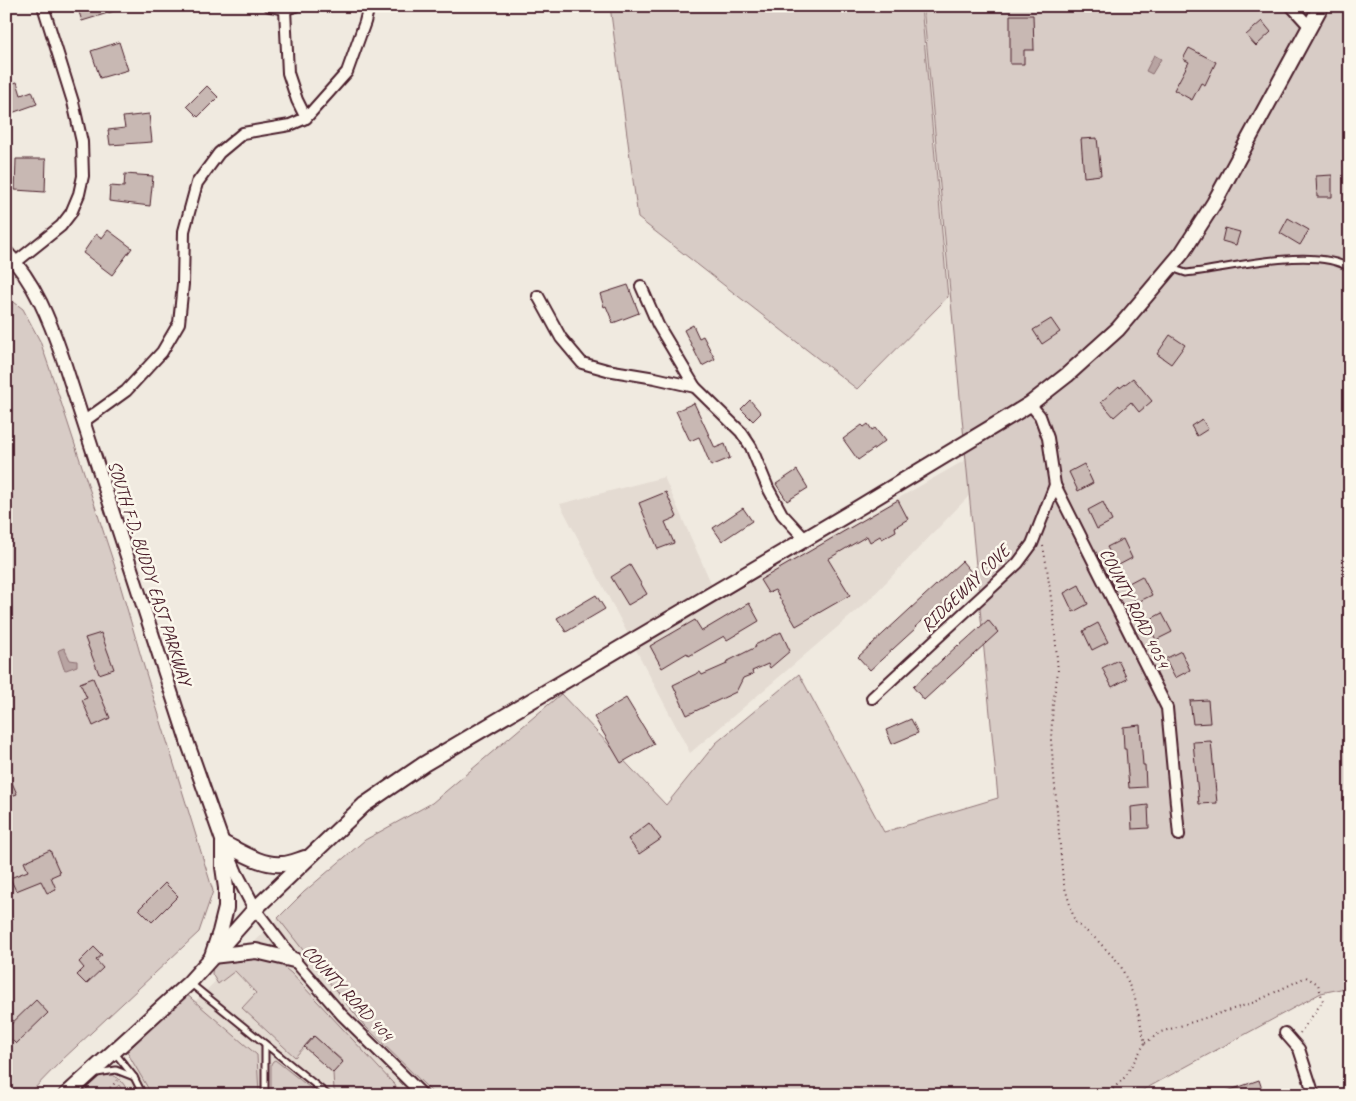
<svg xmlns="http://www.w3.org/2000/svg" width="1356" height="1101" font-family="Caveat,sans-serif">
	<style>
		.built { fill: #e4dbd2 }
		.green { fill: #d8ccc6; stroke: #917678 }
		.water { fill: #b8a4a2; stroke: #8c6f72 }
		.building { fill: #c8b8b3; stroke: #4a1f2b }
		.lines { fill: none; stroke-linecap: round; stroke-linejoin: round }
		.service-casing { stroke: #4a1f2b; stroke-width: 9 }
		.minor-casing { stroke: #4a1f2b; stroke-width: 14 }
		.tertiary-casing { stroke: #4a1f2b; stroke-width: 16 }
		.secondary-casing { stroke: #4a1f2b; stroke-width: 18 }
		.path { stroke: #4a1f2b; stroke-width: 2; stroke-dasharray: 1 4; stroke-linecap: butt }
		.service { stroke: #fbf7ec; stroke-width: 5 }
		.minor { stroke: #fbf7ec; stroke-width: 10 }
		.tertiary { stroke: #fbf7ec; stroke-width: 12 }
		.secondary { stroke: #fbf7ec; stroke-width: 14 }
		.labels { text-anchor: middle; stroke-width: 5; stroke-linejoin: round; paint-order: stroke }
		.street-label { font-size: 18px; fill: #4a1f2b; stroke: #fbf7ec }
	</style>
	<rect width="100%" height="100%" fill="#f0eae0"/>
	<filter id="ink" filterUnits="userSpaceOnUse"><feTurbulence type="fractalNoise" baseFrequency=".02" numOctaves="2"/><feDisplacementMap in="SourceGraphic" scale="10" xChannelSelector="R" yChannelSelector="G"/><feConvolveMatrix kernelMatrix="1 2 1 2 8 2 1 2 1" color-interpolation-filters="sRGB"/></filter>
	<g filter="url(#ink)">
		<!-- built -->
		<g class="built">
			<polygon points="981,451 991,473 868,601 690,753 560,504 664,477 719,601"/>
			<polygon points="304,892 513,1095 98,1095 172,1025"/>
		</g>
		<!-- green -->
		<g class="green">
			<polygon points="610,6 921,6 948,297 857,389 638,218"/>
			<polygon points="923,6 1350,6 1350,987 1321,993 1134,1095 435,1095 364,1025 310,959 278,918 304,892 365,840 432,803 561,694 666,805 716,743 799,674 884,832 998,798"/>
			<polygon points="6,296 23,309 40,341 58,393 114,564 142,660 213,891 199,932 62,1060 28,1095 6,1095"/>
			<polygon points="257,956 280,964 291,973 404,1095 340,1095 334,1090 333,1073 343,1061 314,1036 295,1057 242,1008 256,993 235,971 218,984 212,974 213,963 219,960"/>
			<polygon points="185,993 257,1055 259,1095 152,1095 127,1052"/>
			<polygon points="275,1060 279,1063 319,1095 271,1095 271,1064 273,1061"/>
			<path d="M102,1074c15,-1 22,8 27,21h-4l-6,-10 -11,10h-29z"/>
		</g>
		<!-- water -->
		<g class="water">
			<polygon points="1154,55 1161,59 1152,74 1146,71"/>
			<polygon points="64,648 70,660 77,661 77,666 66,670 64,669 58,651 59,650"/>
		</g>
		<!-- building -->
		<g class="building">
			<polygon points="77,6 121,6 121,9 82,21"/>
			<polygon points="1010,15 1033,15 1034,50 1024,50 1024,64 1010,64"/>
			<polygon points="1262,21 1271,32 1256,46 1246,35"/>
			<polygon points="119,42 128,70 100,78 91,51"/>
			<polygon points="1189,48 1216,62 1205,85 1201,83 1192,100 1174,90 1189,62 1183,59"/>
			<polygon points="17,82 21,95 32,91 37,104 6,115 6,85"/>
			<polygon points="207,86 218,97 198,117 187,106"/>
			<polygon points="149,114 152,142 110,145 108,130 125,128 123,117"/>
			<polygon points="1097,138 1101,175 1084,177 1081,139"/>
			<polygon points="16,159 46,159 45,192 15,190"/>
			<polygon points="125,174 153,176 150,206 109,201 110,186 124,187"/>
			<polygon points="1332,175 1332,197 1317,197 1316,176"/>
			<polygon points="1288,218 1309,230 1300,245 1280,233"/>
			<polygon points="1225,228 1240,232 1236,245 1222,241"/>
			<polygon points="108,230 132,248 112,275 83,253 96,234 102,238"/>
			<polygon points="628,285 639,313 613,323 606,306 604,307 600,294"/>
			<polygon points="1051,319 1060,332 1042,344 1033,330"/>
			<polygon points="693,325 699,338 703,336 715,359 702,366 684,330"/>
			<polygon points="1170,335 1185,345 1171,364 1157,354"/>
			<polygon points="1133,378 1152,401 1139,412 1131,402 1114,417 1101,402 1119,386 1120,388"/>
			<polygon points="750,400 761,413 753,421 741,409"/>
			<polygon points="694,403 715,448 725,444 730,458 711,466 699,437 690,441 676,411"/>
			<polygon points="1202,419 1208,429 1197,436 1191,426"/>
			<polygon points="868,424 872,430 875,428 885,441 858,460 843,439 862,425 864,427"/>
			<polygon points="1084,464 1093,483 1078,491 1069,472"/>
			<polygon points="797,470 808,488 787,501 776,484"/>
			<polygon points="666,492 677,517 665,522 674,543 658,549 639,503"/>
			<polygon points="898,500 908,519 895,527 896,531 882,539 880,536 870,542 867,536 828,559 850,595 796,626 775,590 768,593 760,580"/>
			<polygon points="1103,502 1112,521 1097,529 1088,510"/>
			<polygon points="743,508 752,521 722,541 713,528"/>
			<polygon points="1123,539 1132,558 1117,566 1107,547"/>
			<polygon points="962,561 972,573 944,599 946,601 915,627 916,628 870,670 858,657"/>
			<polygon points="630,565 647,594 628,605 611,577"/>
			<polygon points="1142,576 1152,595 1136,603 1127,584"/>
			<polygon points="1079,585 1088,604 1073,612 1064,593"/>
			<polygon points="596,595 605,609 566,632 557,618"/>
			<polygon points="749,603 759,621 727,640 724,636 689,656 687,653 662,668 650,646 695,620 702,631"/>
			<polygon points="1162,613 1172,632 1156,640 1147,621"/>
			<polygon points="988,620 998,632 924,700 913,687 958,645 959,646"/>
			<polygon points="1098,623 1108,642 1092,650 1083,631"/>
			<polygon points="781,632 790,651 770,668 768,664 752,671 753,674 743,678 736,692 687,715 673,685 700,672 702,675 727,664 726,662 756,647 755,645"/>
			<polygon points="101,633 114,669 99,674 85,638"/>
			<polygon points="1181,651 1190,670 1175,678 1165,659"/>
			<polygon points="1118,660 1127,679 1112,687 1102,668"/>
			<polygon points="93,678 110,718 93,726 82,700 87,698 80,683"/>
			<polygon points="626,698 654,744 621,763 594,717"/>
			<polygon points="1208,700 1210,723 1193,724 1190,701"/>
			<polygon points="911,719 918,733 892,744 886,730"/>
			<polygon points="1140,725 1143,765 1145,765 1146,787 1129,788 1126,749 1124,749 1123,727"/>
			<polygon points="1211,741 1217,803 1199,804 1193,742"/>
			<polygon points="6,769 17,794 6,798"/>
			<polygon points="1148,805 1149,828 1132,829 1131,807"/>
			<polygon points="649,823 661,839 639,854 628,839"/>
			<polygon points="50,850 60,873 51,877 56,889 47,893 41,881 16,891 10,878 28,871 24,862"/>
			<polygon points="165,883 178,896 152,922 139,909"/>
			<polygon points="94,947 102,955 96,960 103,968 86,984 77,975 84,968 79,962"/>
			<polygon points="36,1000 48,1013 16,1044 6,1034 6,1029"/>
			<polygon points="314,1036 343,1062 333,1073 304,1047"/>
			<polygon points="1259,1080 1264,1095 1222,1095 1222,1093"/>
		</g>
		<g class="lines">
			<!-- service casing -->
			<g class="service-casing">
				<g id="service">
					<path d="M1171,268l15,5c42,-4 127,-28 164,-5"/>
					<polyline points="190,983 328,1095"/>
					<polyline points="115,1053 134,1077 143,1095"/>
					<polyline points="97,1073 116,1070 134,1077"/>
					<polyline points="265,1095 265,1044"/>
				</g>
			</g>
			<!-- minor casing -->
			<g class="minor-casing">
				<g id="minor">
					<polyline points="270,6 285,9 296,6"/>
					<polyline points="1291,6 1310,27"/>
					<polyline points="306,118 347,72 365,22 369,6"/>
					<polyline points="16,262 61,226 71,213 79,194 83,176 82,142 73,102 43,6"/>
					<polyline points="641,286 658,325 695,387 741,432 751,447 768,488 782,514 805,539"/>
					<polyline points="538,296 561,338 582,363 607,370 655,378 695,387"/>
					<polyline points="1030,404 1040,416 1048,438 1055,485 1167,708 1179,835"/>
					<polyline points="83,422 126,391 162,352 179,323 183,284 184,231 197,183 219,153 243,133 290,125 306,118 297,100 288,73 285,9"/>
					<polyline points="872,698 1018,563 1032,544 1055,485"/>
					<polyline points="255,909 294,960 342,1015 423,1095"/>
					<polyline points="1285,1033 1299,1049 1314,1095"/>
				</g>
			</g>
			<!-- tertiary casing -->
			<g class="tertiary-casing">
				<path id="tertiary" d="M6,252c29,30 44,69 57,107l124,382 36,102 13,30 19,36"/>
			</g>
			<!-- secondary casing -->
			<g class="secondary-casing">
				<g id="secondary">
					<path d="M294,960l-38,-9 -44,5 8,-24 6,-24v-20l-3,-21v-24c18,9 39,23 59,21 8,0 16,-4 23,-6"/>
					<polyline points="66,1095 189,983 255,909 364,805 424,764 853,511 1012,415 1030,404 1067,375 1118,329 1182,253 1214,203 1321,6"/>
				</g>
			</g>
			<!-- path -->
			<g class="path">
				<polyline points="1043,546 1047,568 1054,620 1058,672 1053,703 1051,740 1063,881 1075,922 1096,939 1120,964 1135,999 1145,1043 1125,1077 1107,1095"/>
				<polyline points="1145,1043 1161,1032 1255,1002 1306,977 1318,984 1323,1001 1300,1033"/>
				<polyline points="103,1095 119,1079"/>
			</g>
			<!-- service -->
			<use href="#service" class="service"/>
			<!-- minor -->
			<use href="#minor" class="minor"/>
			<!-- tertiary -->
			<use href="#tertiary" class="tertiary"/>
			<!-- secondary -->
			<use href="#secondary" class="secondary"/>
		</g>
	</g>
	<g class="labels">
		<!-- street labels -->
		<g class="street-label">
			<text transform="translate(150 573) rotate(72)" y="6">SOUTH F.D. BUDDY EAST PARKWAY</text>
			<text transform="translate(965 588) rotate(-44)" y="6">RIDGEWAY COVE</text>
			<text transform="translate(1135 608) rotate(63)" y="6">COUNTY ROAD 4054</text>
			<text transform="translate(348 993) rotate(47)" y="6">COUNTY ROAD 404</text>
		</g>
	</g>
	<!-- margin -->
	<rect width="1356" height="1101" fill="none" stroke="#fbf7ec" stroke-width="25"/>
	<rect x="12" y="12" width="1331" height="1076" fill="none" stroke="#4a1f2b" stroke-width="2" filter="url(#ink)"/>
</svg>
